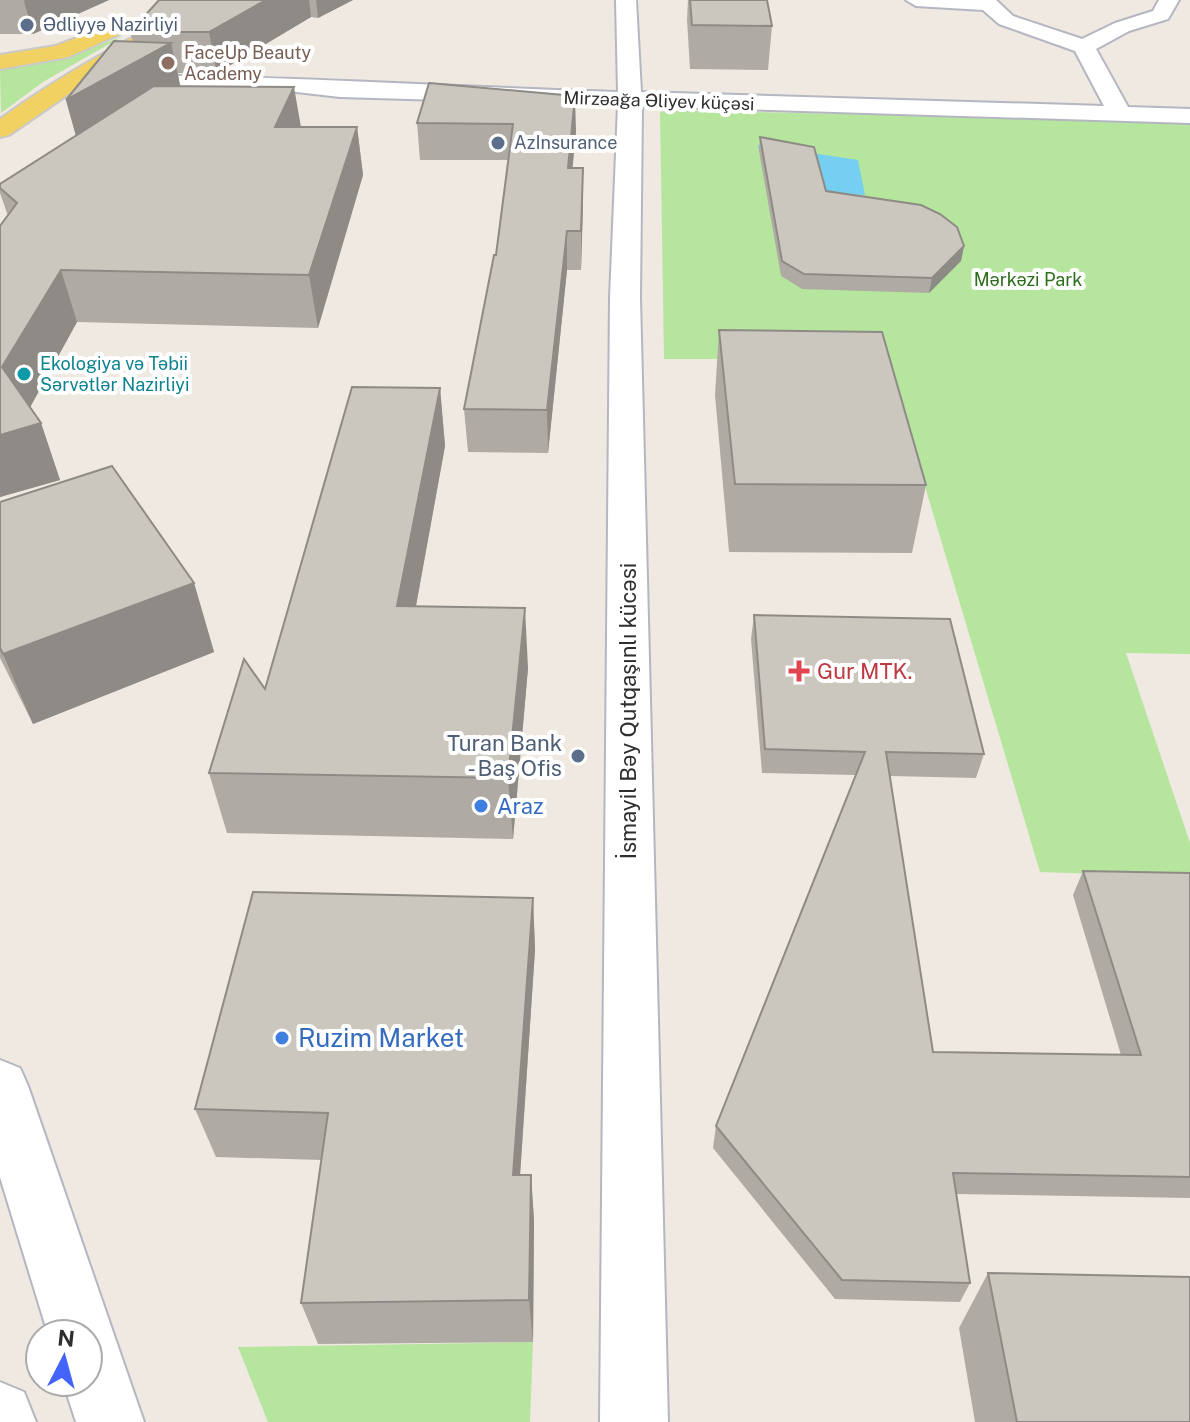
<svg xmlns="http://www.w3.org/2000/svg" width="1190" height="1422" font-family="'Public Sans',sans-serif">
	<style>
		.green { fill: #b6e59e }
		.water { fill: #75cff0 }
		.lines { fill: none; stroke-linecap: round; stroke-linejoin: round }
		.street-casing { stroke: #b4b7c1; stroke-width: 4 }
		.secondary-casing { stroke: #b4b7c1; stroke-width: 4 }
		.primary-casing { stroke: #c9c9c9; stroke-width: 4 }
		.street { fill: #fff; fill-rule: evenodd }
		.secondary { fill: #fff; fill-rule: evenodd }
		.primary { fill: #f2d163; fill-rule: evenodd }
		.wall { fill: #afaba4 }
		.shaded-wall { fill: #8e8b86 }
		.building { fill: #cbc7bf; stroke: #8e8b86; stroke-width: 2 }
		.service-dot { fill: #5c6f8a; stroke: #fff; stroke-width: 3 }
		.education-dot { fill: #8d6e63; stroke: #fff; stroke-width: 3 }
		.culture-dot { fill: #0f9aa8; stroke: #fff; stroke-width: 3 }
		.health-dot { fill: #e0444e; stroke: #fff; stroke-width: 3 }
		.shop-dot { fill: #3f7fe0; stroke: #fff; stroke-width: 3 }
		.labels { text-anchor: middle; stroke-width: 8; stroke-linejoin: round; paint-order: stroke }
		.far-service-label { font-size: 18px; fill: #4e5e75; stroke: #fff; text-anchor: start }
		.far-education-label { font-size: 18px; fill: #785e54; stroke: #fff; text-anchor: start }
		.far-street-label { font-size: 18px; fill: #2e2e2e; stroke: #fff }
		.far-park-label { font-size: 18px; fill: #2c6e1b; stroke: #fff }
		.far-culture-label { font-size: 18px; fill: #0d838f; stroke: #fff; text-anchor: start }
		.health-label { font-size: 22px; fill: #be3a42; stroke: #fff; text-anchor: start }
		.street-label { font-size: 22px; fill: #2e2e2e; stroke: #fff }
		.service-label { font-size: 22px; fill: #4e5e75; stroke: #fff; text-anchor: end }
		.shop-label { font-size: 22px; fill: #366cbe; stroke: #fff; text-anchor: start }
		.near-shop-label { font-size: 26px; fill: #366cbe; stroke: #fff; text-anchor: start }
	</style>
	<rect width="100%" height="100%" fill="#efe9e1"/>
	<!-- green -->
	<g class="green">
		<polygon points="123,36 43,82 1,113 0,69 69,57"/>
		<polygon points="660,110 1190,122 1190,654 1126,653 1190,843 1190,877 1040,872 887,359 664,359"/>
		<polygon points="533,1342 530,1422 268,1422 238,1347"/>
	</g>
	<!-- water -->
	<polygon class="water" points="758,145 858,160 865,195 821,193 759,151"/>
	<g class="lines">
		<!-- street casing -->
		<g class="street-casing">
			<path id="street" d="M616,0h20l5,92 463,14 -29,-55 -76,-27 -16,-14 -67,-4 -10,-6h90l17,16 69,23 33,-16 38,-12 6,-11h20l-11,19 -39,12 -33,18 32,58 62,2v14l-548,-17 -2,192 28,1124h-68l10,-1124 8,-193 -278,-8 -61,-7 -157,-1 -8,-2 -3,-5 3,-5 8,-2c165,1 331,12 496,17z"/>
		</g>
		<!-- secondary casing -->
		<g class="secondary-casing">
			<g id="secondary">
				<polygon points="0,1060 20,1068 28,1086 144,1422 76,1422 63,1382 88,1382 88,1334 48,1334 0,1177"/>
				<polygon points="0,1382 24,1392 36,1422 0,1422"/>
			</g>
		</g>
		<!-- primary casing -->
		<g class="primary-casing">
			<g id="primary">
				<path d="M208,0h26l-145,80 -80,55 -9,2v-18c65,-47 135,-85 208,-119z"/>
				<polygon points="113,24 120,26 123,30 120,34 68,57 0,69 0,55 55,46"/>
			</g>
		</g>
		<!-- street -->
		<use href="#street" class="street"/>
		<!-- secondary -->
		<use href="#secondary" class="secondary"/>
		<!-- primary -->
		<use href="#primary" class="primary"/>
	</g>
	<!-- wall -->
	<g class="wall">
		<polygon points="0,0 109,0 33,34 0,34"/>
		<polygon points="160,0 353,0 318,18 311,17 217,73 178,73 180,86 301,127 357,127 363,175 318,328 77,322 30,407 41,423 60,480 0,497 8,216 0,193 0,184 76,136 66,100 133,42 130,32"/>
		<polygon points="688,0 767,0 772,26 768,70 690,69 687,20"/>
		<polygon points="429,83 576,131 572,168 583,168 581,270 567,270 548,453 468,452 464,409 496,255 509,160 420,160 417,123"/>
		<polygon points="760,137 826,191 964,246 961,261 929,293 802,289 781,276 759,151"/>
		<polygon points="719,330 926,485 912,553 729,552 715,395"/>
		<polygon points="440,388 445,446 416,606 528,668 513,839 227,833 209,773 265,689"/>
		<polygon points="0,502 194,583 214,652 33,724 0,658"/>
		<polygon points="754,615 984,754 976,778 890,776 933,1052 1121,1055 1073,895 1083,871 1190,873 1190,1198 956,1194 970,1283 960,1302 835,1299 713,1148 716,1126 856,775 762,773 751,639"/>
		<polygon points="533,898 535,950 520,1175 531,1175 534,1221 533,1342 318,1344 301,1303 322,1160 216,1157 195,1109"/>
		<polygon points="988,1273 1190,1422 975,1422 959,1328"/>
	</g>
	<!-- shaded-wall -->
	<g class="shaded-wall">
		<polygon points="25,0 109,0 33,34 24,1"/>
		<polygon points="266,0 309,0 311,17 217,73 209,32"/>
		<polygon points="316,0 353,0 318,18"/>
		<polygon points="171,43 182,94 81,154 66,100"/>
		<polygon points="294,87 302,133 275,127"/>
		<polygon points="575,96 576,131 569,206 568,168"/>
		<polygon points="357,127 363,175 318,328 309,275"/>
		<polygon points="583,168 583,206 581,270 581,231"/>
		<polygon points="567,231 567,270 548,453 547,410"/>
		<polygon points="964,246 961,261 929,293 932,278"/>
		<polygon points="61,270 77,322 22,422 2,367"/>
		<polygon points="440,388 445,446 405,666 397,606"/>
		<polygon points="41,423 60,480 0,497 0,435"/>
		<polygon points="194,583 214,652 33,724 3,654"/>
		<polygon points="525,608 528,668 513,839 508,778"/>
		<polygon points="533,898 535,950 517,1221 513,1175"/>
		<polygon points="531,1175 534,1221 533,1342 529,1300"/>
	</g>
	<!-- building -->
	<g class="building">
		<polygon points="159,0 266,0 209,32 130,32"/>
		<polygon points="690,0 767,0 772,26 692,25"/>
		<polygon points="114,41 171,43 66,100"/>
		<polygon points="429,83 575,96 568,168 583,168 581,231 567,231 547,410 464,409 494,255 496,255 513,124 417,123"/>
		<polygon points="154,86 294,87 275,127 357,127 309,275 61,270 2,367 41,423 0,435 0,226 17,203 0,188 0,184"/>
		<polygon points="760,137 814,147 826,191 921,205 940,214 957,227 964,246 932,278 804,274 782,261"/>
		<polygon points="719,330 882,332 926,485 735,484"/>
		<polygon points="352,387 440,388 397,606 525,608 508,778 209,773 244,659 265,689"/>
		<polygon points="112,466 194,583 3,654 0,648 0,502"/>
		<polygon points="754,615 950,619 984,754 886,752 933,1052 1141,1055 1083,871 1190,873 1190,1177 953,1173 970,1283 842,1280 716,1126 865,752 765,749"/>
		<polygon points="253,892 533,898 513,1175 531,1175 529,1300 301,1303 328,1113 195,1109"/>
		<polygon points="988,1273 1190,1277 1190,1422 1017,1422"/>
	</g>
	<!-- markers -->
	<g class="service-dot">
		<circle cx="27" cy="25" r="8"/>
		<circle cx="498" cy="143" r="8"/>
		<circle cx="578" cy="756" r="8"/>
	</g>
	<circle class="education-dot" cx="168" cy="63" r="8"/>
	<circle class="culture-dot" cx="24" cy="374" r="8"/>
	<path class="health-dot" d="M795 659h8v8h8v8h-8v8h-8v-8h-8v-8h8z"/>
	<g class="shop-dot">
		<circle cx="481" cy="806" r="8"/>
		<circle cx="282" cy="1038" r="8"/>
	</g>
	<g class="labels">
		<!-- far-service labels -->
		<g class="far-service-label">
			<text x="43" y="31">Ədliyyə Nazirliyi</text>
			<text x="514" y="149">AzInsurance</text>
		</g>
		<!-- far-education labels -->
		<g class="far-education-label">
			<text x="184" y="59">FaceUp Beauty<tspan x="184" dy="21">Academy</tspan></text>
		</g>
		<!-- far-street labels -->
		<g class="far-street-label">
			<text transform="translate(659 101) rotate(2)" y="6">Mirzəağa Əliyev küçəsi</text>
		</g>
		<!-- far-park labels -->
		<g class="far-park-label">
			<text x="1028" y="286">Mərkəzi Park</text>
		</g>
		<!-- far-culture labels -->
		<g class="far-culture-label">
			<text x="40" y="370">Ekologiya və Təbii<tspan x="40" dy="21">Sərvətlər Nazirliyi</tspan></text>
		</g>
		<!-- health labels -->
		<g class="health-label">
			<text x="817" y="679">Gur MTK.</text>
		</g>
		<!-- street labels -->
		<g class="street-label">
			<text transform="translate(628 711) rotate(-90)" y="8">İsmayil Bəy Qutqaşınlı kücəsi</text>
		</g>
		<!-- service labels -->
		<g class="service-label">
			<text x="562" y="751">Turan Bank<tspan x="562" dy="25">- Baş Ofis</tspan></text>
		</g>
		<!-- shop labels -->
		<g class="shop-label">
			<text x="497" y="814">Araz</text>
		</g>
		<!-- near-shop labels -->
		<g class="near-shop-label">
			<text x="298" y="1047">Ruzim Market</text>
		</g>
	</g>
	<!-- north arrow -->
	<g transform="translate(64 1358) rotate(6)"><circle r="38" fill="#ffffff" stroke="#ababab" stroke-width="2"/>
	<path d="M0-6L14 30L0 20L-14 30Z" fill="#4264fb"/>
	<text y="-12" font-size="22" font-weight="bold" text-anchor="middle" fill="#2e2e2e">N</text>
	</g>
</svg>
